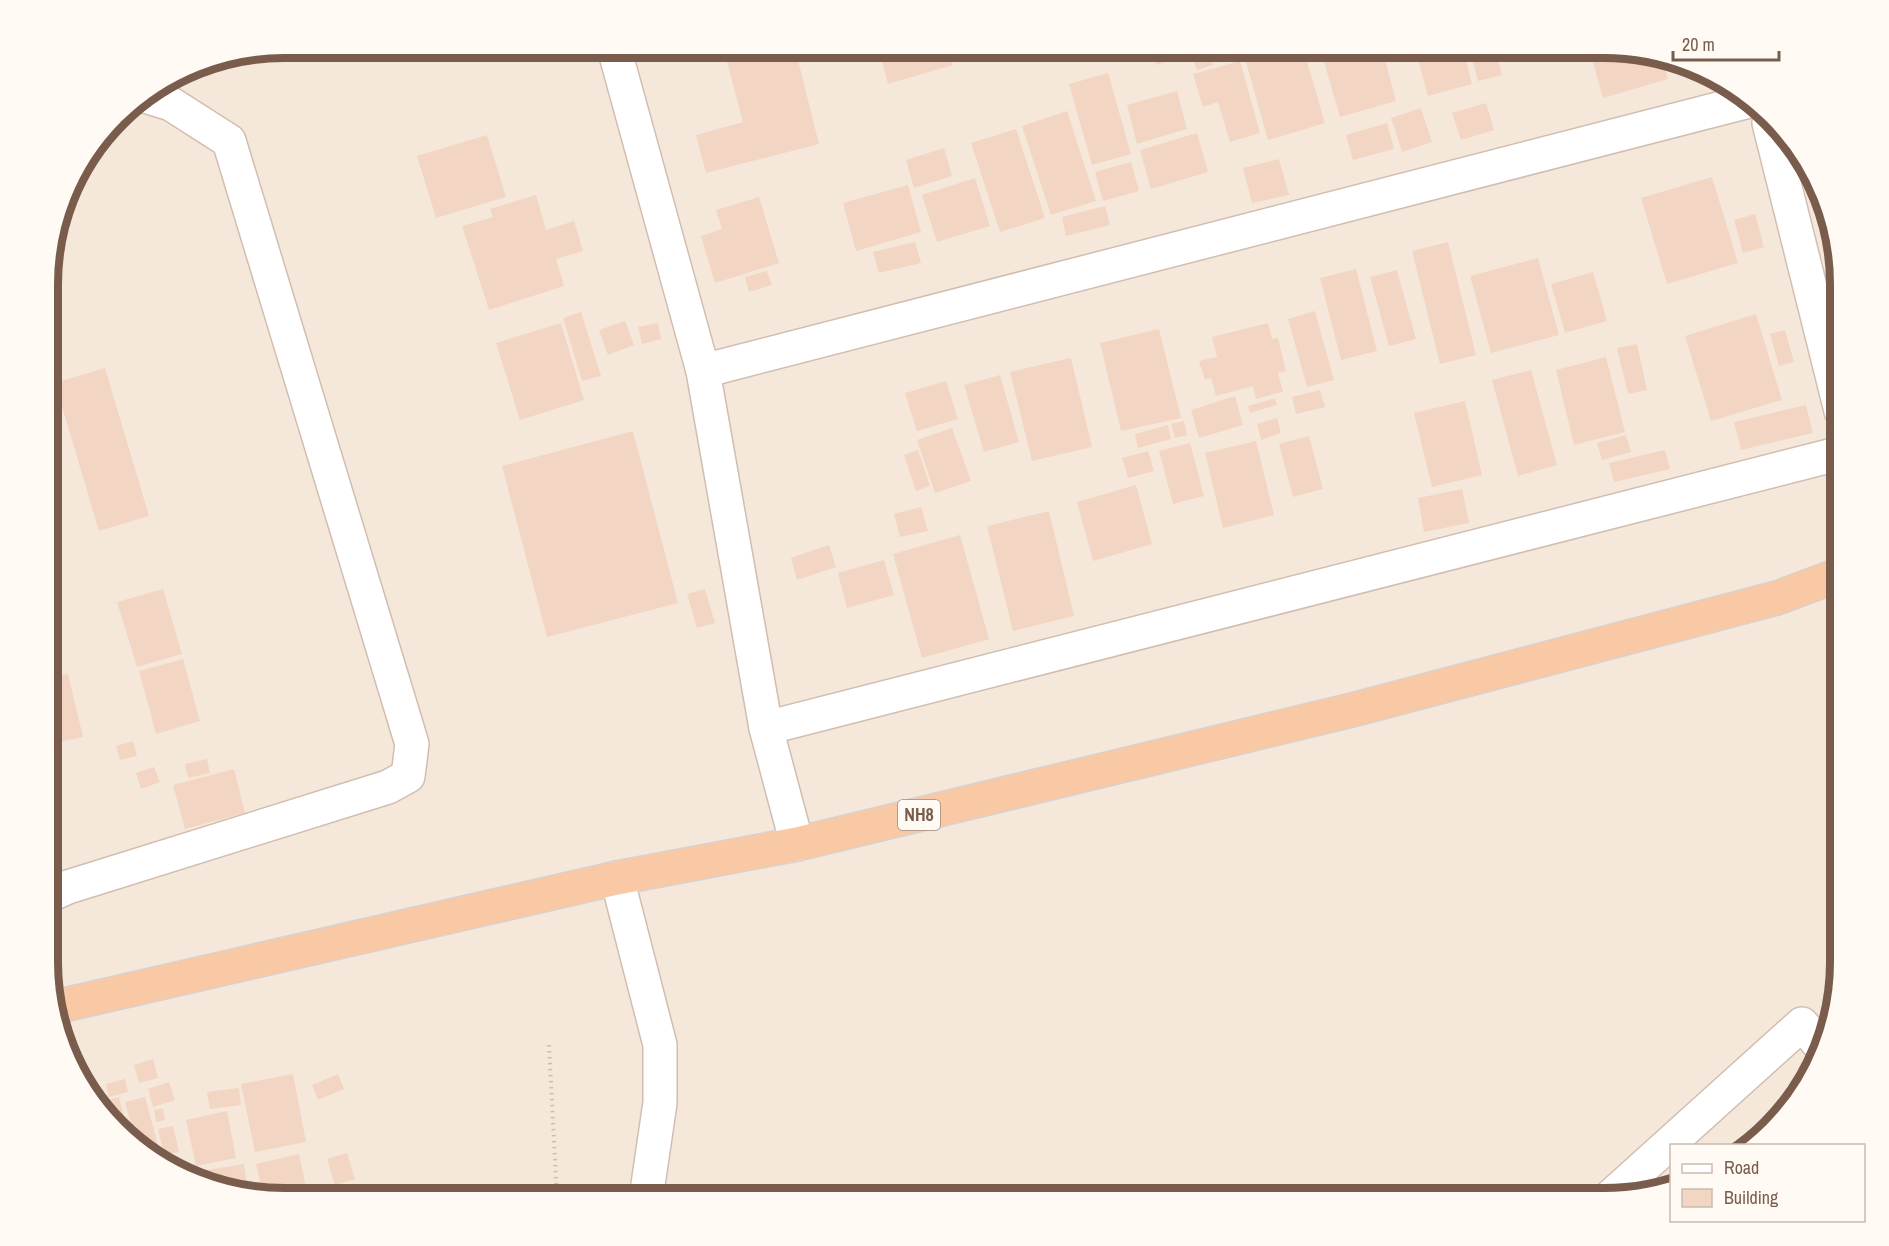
<svg xmlns="http://www.w3.org/2000/svg" width="1889" height="1246" font-family="'Archivo Narrow',sans-serif">
	<style>
		.residential { fill: #f5e8da }
		.building { fill: #f3d5c3 }
		.lines { fill: none; stroke-linecap: round; stroke-linejoin: round }
		.minor-casing { stroke: #d1beb0; stroke-width: 36 }
		.trunk-casing { stroke: #dad1cd; stroke-width: 36 }
		.path { stroke: #d9b8a5; stroke-width: 4; stroke-dasharray: 1.5 4.5; stroke-linecap: butt }
		.minor { stroke: #fff; stroke-width: 33 }
		.trunk { stroke: #f9c8a4; stroke-width: 33 }
		.labels { text-anchor: middle; stroke-width: 5; stroke-linejoin: round; paint-order: stroke }
		.shield { fill: #fffaf3; stroke: #a28b7f; stroke-width: 1.5 }
		.shield-label { font-size: 18px; font-weight: bold; fill: #7a5c4d }
		.rim { fill: none; stroke: #7a5c4d; stroke-width: 8 }
	</style>
	<rect width="100%" height="100%" fill="#fdf6ec"/>
	<!-- residential -->
	<polygon class="residential" points="284,48 1605,48 1680,60 1736,88 1810,166 1841,269 1841,977 1829,1037 1801,1093 1745,1145 1672,1146 1671,1182 1620,1198 284,1198 209,1186 153,1158 80,1080 50,992 50,254 73,179 128,107 194,66"/>
	<!-- building -->
	<g class="building">
		<polygon points="766,48 795,48 819,144 706,173 696,135 743,122 726,58"/>
		<polygon points="878,48 948,48 953,65 888,84"/>
		<polygon points="965,48 982,48 983,49 967,53"/>
		<polygon points="1040,48 1083,48 1083,49 1044,60"/>
		<polygon points="1151,48 1204,48 1205,50 1156,65"/>
		<polygon points="1295,48 1303,48 1325,123 1268,140 1246,62"/>
		<polygon points="1320,48 1382,48 1396,101 1340,117"/>
		<polygon points="1415,48 1463,48 1472,84 1428,96"/>
		<polygon points="1495,48 1502,75 1478,81 1471,55"/>
		<polygon points="1589,48 1605,48 1662,57 1668,79 1603,98"/>
		<polygon points="1209,52 1213,65 1197,70 1192,57"/>
		<polygon points="1240,61 1260,133 1230,142 1218,102 1203,107 1193,74"/>
		<polygon points="1108,73 1131,154 1092,165 1069,84"/>
		<polygon points="1177,91 1187,129 1137,144 1127,105"/>
		<polygon points="1486,103 1494,130 1461,140 1452,113"/>
		<polygon points="1421,108 1432,142 1402,152 1391,118"/>
		<polygon points="1067,111 1096,201 1051,215 1022,126"/>
		<polygon points="1387,123 1394,149 1353,160 1346,135"/>
		<polygon points="1016,129 1045,218 1000,232 971,143"/>
		<polygon points="1197,133 1208,172 1151,189 1140,150"/>
		<polygon points="487,135 506,197 436,218 417,156"/>
		<polygon points="944,148 952,176 914,188 906,160"/>
		<polygon points="1279,159 1289,195 1252,203 1243,168"/>
		<polygon points="1131,162 1139,191 1103,201 1095,172"/>
		<polygon points="1712,177 1738,263 1667,284 1641,198"/>
		<polygon points="975,178 990,226 937,242 922,195"/>
		<polygon points="908,185 921,232 856,251 843,203"/>
		<polygon points="536,195 546,230 574,221 583,251 556,259 564,286 489,310 462,226 493,217 490,209"/>
		<polygon points="759,197 779,263 715,283 701,236 722,229 716,210"/>
		<polygon points="1105,206 1110,225 1066,236 1062,217"/>
		<polygon points="1755,214 1764,247 1743,253 1734,220"/>
		<polygon points="915,242 921,263 879,273 873,252"/>
		<polygon points="1448,242 1476,355 1440,364 1412,251"/>
		<polygon points="1538,258 1559,335 1491,353 1470,276"/>
		<polygon points="1356,269 1377,351 1341,360 1320,278"/>
		<polygon points="1397,270 1416,339 1389,346 1370,277"/>
		<polygon points="767,271 772,285 749,292 745,277"/>
		<polygon points="1593,272 1607,321 1565,333 1551,284"/>
		<polygon points="1315,311 1334,380 1307,387 1288,319"/>
		<polygon points="581,312 601,376 582,381 563,318"/>
		<polygon points="1756,314 1782,400 1711,421 1685,336"/>
		<polygon points="625,321 634,345 608,355 599,330"/>
		<polygon points="561,323 584,400 520,420 496,343"/>
		<polygon points="658,323 661,339 642,344 638,327"/>
		<polygon points="1268,323 1272,339 1278,338 1286,371 1278,373 1283,392 1256,399 1253,386 1216,396 1211,378 1205,380 1199,361 1217,357 1212,337"/>
		<polygon points="1159,329 1181,418 1121,431 1100,343"/>
		<polygon points="1785,330 1794,362 1779,366 1770,334"/>
		<polygon points="1637,344 1647,390 1628,394 1617,348"/>
		<polygon points="1606,357 1625,432 1574,445 1556,370"/>
		<polygon points="1071,358 1092,447 1032,461 1010,372"/>
		<polygon points="105,368 149,516 99,531 55,383"/>
		<polygon points="1531,370 1557,465 1518,476 1492,380"/>
		<polygon points="1000,375 1019,442 984,452 964,385"/>
		<polygon points="946,381 958,419 917,431 905,393"/>
		<polygon points="1320,390 1325,407 1296,414 1292,397"/>
		<polygon points="1235,396 1243,425 1199,438 1191,410"/>
		<polygon points="1275,398 1277,405 1250,413 1248,406"/>
		<polygon points="1465,401 1482,475 1432,487 1414,413"/>
		<polygon points="1806,405 1813,433 1741,450 1734,422"/>
		<polygon points="1277,418 1281,433 1261,440 1257,424"/>
		<polygon points="1184,421 1187,435 1175,438 1171,424"/>
		<polygon points="1168,425 1171,439 1138,448 1135,434"/>
		<polygon points="952,428 971,481 935,493 917,440"/>
		<polygon points="633,431 678,603 547,637 502,466"/>
		<polygon points="1626,435 1631,452 1602,460 1597,443"/>
		<polygon points="1309,436 1323,489 1293,497 1279,444"/>
		<polygon points="1256,441 1274,515 1223,528 1205,453"/>
		<polygon points="1190,443 1204,496 1173,504 1159,451"/>
		<polygon points="918,450 930,486 916,491 904,455"/>
		<polygon points="1665,450 1670,469 1614,482 1609,463"/>
		<polygon points="1148,451 1154,471 1128,478 1122,458"/>
		<polygon points="1136,485 1152,544 1093,561 1077,502"/>
		<polygon points="1462,489 1469,523 1424,532 1418,498"/>
		<polygon points="921,507 928,531 900,537 894,514"/>
		<polygon points="1049,511 1074,616 1013,631 987,526"/>
		<polygon points="960,535 989,639 922,658 893,554"/>
		<polygon points="829,545 836,567 797,580 791,558"/>
		<polygon points="884,560 894,595 847,608 838,573"/>
		<polygon points="163,589 182,654 137,667 117,602"/>
		<polygon points="705,589 715,623 697,628 687,594"/>
		<polygon points="183,659 200,721 156,734 139,671"/>
		<polygon points="68,674 83,737 50,744 50,678"/>
		<polygon points="133,741 137,756 120,760 116,746"/>
		<polygon points="207,759 210,773 188,778 185,764"/>
		<polygon points="154,767 160,782 141,789 136,773"/>
		<polygon points="234,769 245,813 185,829 173,785"/>
		<polygon points="153,1059 158,1078 139,1083 134,1065"/>
		<polygon points="293,1074 306,1142 255,1152 241,1084"/>
		<polygon points="338,1074 344,1089 318,1100 312,1085"/>
		<polygon points="125,1079 128,1092 109,1097 106,1084"/>
		<polygon points="169,1082 175,1100 153,1107 148,1089"/>
		<polygon points="239,1088 241,1105 210,1109 207,1092"/>
		<polygon points="119,1097 128,1132 101,1102"/>
		<polygon points="145,1097 160,1153 150,1156 135,1139 125,1102"/>
		<polygon points="163,1108 165,1120 156,1122 154,1110"/>
		<polygon points="227,1111 236,1158 196,1166 186,1120"/>
		<polygon points="173,1126 179,1152 164,1155 158,1129"/>
		<polygon points="347,1153 355,1179 335,1185 327,1159"/>
		<polygon points="299,1154 308,1198 284,1198 263,1195 256,1164"/>
		<polygon points="244,1164 248,1192 209,1186 207,1170"/>
	</g>
	<g class="lines">
		<!-- minor casing -->
		<g class="minor-casing">
			<g id="minor">
				<polyline points="614,48 703,371 766,728 797,844"/>
				<polyline points="1769,123 1841,411"/>
				<polyline points="703,371 1749,101"/>
				<polyline points="766,728 1841,453"/>
				<polyline points="617,878 660,1045 660,1103 646,1198"/>
				<polyline points="50,895 68,887 388,787 408,776 412,744 229,141 171,104 145,96"/>
				<polyline points="1609,1198 1802,1024 1823,1049"/>
			</g>
		</g>
		<!-- trunk casing -->
		<g class="trunk-casing">
			<polyline id="trunk" points="55,1007 617,878 797,844 1352,710 1777,598 1841,574"/>
		</g>
		<!-- path -->
		<polyline class="path" points="549,1045 557,1198"/>
		<!-- minor -->
		<use href="#minor" class="minor"/>
		<!-- trunk -->
		<use href="#trunk" class="trunk"/>
	</g>
	<g class="labels">
		<!-- shield labels -->
		<rect class="shield" x="898" y="800" width="42" height="30" rx="4.5"/>
		<g class="shield-label">
			<text x="919" y="821">NH8</text>
		</g>
	</g>
	<!-- crop -->
	<path d="M0 0H1889V1246H0ZM284 58H1604A226 226 0 0 1 1830 284V962A226 226 0 0 1 1604 1188H284A226 226 0 0 1 58 962V284A226 226 0 0 1 284 58Z" fill="#fffaf3" fill-rule="evenodd"/>
	<path class="rim" d="M284 58H1604A226 226 0 0 1 1830 284V962A226 226 0 0 1 1604 1188H284A226 226 0 0 1 58 962V284A226 226 0 0 1 284 58Z"/>
	<!-- legend -->
	<rect x="1670" y="1144" width="195" height="78" fill="#fffaf3" stroke="#cabbb1" stroke-width="1.5"/>
	<rect x="1682" y="1164" width="30" height="9" fill="#ffffff" stroke="#cabbb1" stroke-width="1.5"/>
	<text x="1724" y="1174" font-size="18" fill="#7a5c4d">Road</text>
	<rect x="1682" y="1189" width="30" height="18" fill="#f3d5c3" stroke="#cabbb1" stroke-width="1.5"/>
	<text x="1724" y="1204" font-size="18" fill="#7a5c4d">Building</text>
	<!-- scale -->
	<path d="M1673 51v9h106v-9" fill="none" stroke="#7a5c4d" stroke-width="3"/>
	<text x="1682" y="51" font-size="18" fill="#7a5c4d" stroke="#fffaf3" stroke-width="4.5" paint-order="stroke">20 m</text>
</svg>
